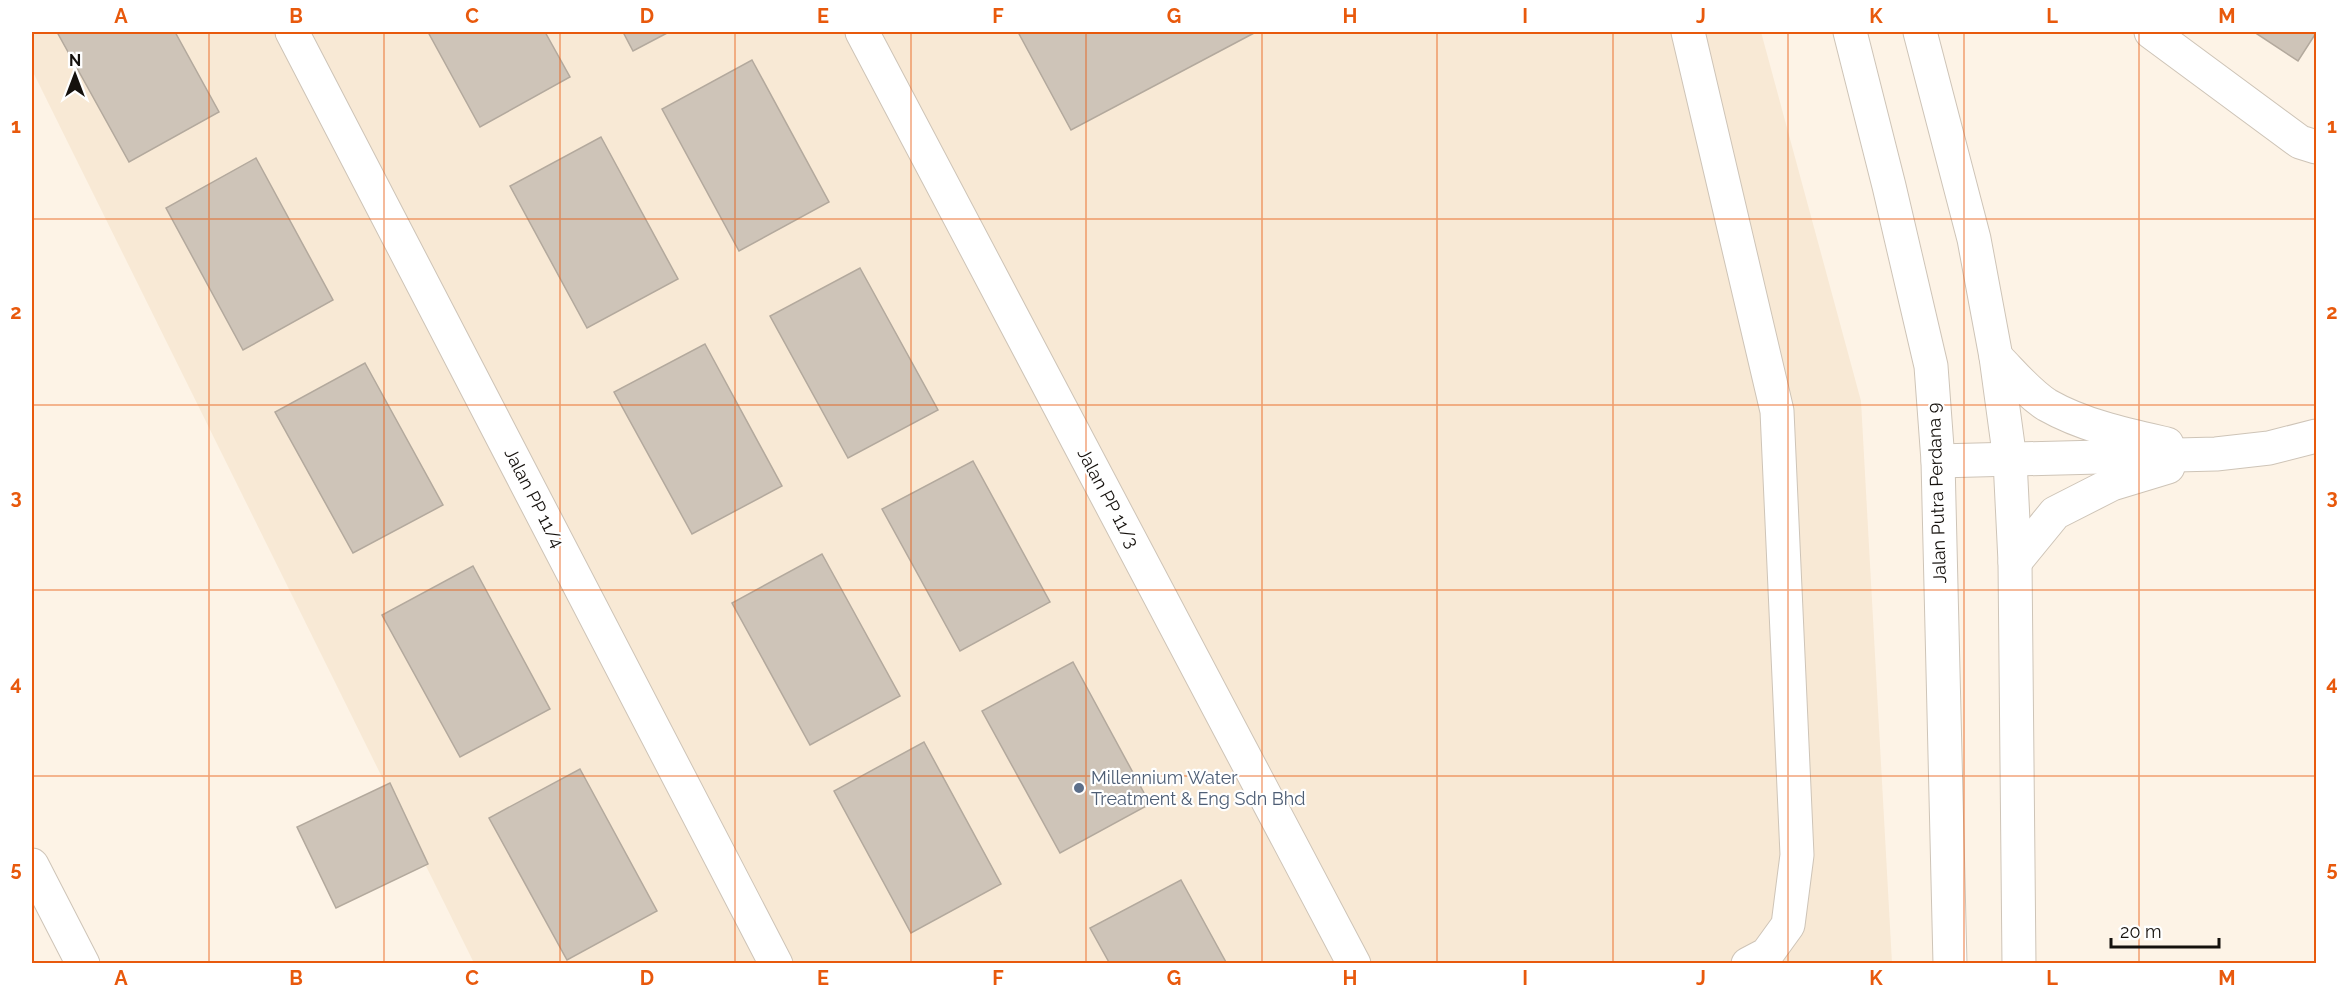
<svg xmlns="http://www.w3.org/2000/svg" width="2348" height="995" font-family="Raleway,sans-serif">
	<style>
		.built { fill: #f8e9d5 }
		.building { fill: #cec4b8; stroke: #b3a99d; stroke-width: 1.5 }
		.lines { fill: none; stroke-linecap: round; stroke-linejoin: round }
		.minor-casing { stroke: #cec4b7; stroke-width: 35 }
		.minor { stroke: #fff; stroke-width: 33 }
		.grid { fill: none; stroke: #e8590c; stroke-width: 1.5; stroke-opacity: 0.55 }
		.service-dot { fill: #5c6f8a; stroke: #fff; stroke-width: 2 }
		.labels { text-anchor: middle; stroke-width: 4.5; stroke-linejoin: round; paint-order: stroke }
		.street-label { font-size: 18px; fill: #15110d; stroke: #fff }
		.service-label { font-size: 18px; fill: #4e5e75; stroke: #fff; text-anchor: start }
		.neatline { fill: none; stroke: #e8590c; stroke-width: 2 }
		.grid-label { font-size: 20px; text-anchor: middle; font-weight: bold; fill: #e8590c }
	</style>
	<rect width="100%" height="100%" fill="#fdf3e6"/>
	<!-- built -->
	<polygon class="built" points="32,32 1761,32 1861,401 1892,963 474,963 32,70"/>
	<!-- building -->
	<g class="building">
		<polygon points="57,32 175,32 219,112 129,162"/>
		<polygon points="428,32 545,32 570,77 480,127"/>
		<polygon points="623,32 669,32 633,51"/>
		<polygon points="1018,32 1256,32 1071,130"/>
		<polygon points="2254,32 2316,32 2316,33 2298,61"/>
		<polygon points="752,60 829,202 739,251 662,109"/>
		<polygon points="601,137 678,279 587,328 510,186"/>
		<polygon points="256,158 333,300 243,350 166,208"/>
		<polygon points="860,268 938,410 848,458 770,316"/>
		<polygon points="705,344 782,486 692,534 614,392"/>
		<polygon points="365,363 443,505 353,553 275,412"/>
		<polygon points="973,461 1050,602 960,651 882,509"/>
		<polygon points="822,554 900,696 810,745 732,603"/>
		<polygon points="473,566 550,709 460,757 382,615"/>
		<polygon points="1073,662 1150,804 1060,853 982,711"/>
		<polygon points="924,742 1001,884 911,933 834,791"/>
		<polygon points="580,769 657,911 567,960 489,818"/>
		<polygon points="390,783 428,864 336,908 297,827"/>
		<polygon points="1181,880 1227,964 1110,964 1090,928"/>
	</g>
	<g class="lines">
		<!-- minor casing -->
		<g class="minor-casing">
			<g id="minor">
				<polyline points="292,32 776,964"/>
				<polyline points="862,32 1354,964"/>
				<polyline points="1688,32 1777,411 1797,855 1788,925 1767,954 1748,964"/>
				<polyline points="1850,32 1889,186 1931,366 1938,461 1950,964"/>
				<polyline points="1920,32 1974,239 1996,357 2010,460 2015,562 2019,964"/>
				<polyline points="2151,32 2300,142 2316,147"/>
				<path d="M1996,357c16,16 32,36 51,48 37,21 80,30 120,39"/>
				<polyline points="1938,461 2216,454 2269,448 2316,436"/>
				<polyline points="2015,562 2055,513 2112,484 2168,467"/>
				<polyline points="32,865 83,964"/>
			</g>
		</g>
		<!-- minor -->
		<use href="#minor" class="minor"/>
	</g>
	<!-- grid -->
	<path class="grid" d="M209,32v932M384,32v932M560,32v932M735,32v932M911,32v932M1086,32v932M1262,32v932M1437,32v932M1613,32v932M1788,32v932M1964,32v932M2139,32v932M32,219h2284M32,405h2284M32,590h2284M32,776h2284"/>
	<!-- markers -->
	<circle class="service-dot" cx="1079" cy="788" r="6"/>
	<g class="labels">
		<!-- street labels -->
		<g class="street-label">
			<text transform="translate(1937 493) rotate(-92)" y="6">Jalan Putra Perdana 9</text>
			<text transform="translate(534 498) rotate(63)" y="6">Jalan PP 11/4</text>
			<text transform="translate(1108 498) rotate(62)" y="6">Jalan PP 11/3</text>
		</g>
		<!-- service labels -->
		<g class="service-label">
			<text x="1091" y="784">Millennium Water<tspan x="1091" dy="21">Treatment &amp; Eng Sdn Bhd</tspan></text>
		</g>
	</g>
	<!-- border -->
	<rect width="2348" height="995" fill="none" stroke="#ffffff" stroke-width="66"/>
	<!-- north arrow -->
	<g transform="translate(75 75)" stroke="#ffffff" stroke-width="4.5" paint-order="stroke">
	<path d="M0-4.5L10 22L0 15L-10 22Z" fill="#15110d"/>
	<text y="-9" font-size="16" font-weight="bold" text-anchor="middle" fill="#15110d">N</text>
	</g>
	<!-- scale -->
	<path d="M2111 938v9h108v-9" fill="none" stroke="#15110d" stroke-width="3"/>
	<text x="2120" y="938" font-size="18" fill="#15110d" stroke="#ffffff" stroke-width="4.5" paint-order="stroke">20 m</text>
	<rect x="33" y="33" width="2282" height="929" class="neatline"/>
	<g class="grid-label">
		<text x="121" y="23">A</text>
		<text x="296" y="23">B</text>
		<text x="472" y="23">C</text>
		<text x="647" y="23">D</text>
		<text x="823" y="23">E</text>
		<text x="998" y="23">F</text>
		<text x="1174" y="23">G</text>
		<text x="1350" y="23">H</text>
		<text x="1525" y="23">I</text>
		<text x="1701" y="23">J</text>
		<text x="1876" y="23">K</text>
		<text x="2052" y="23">L</text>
		<text x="2227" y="23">M</text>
		<text x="16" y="133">1</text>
		<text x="2332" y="133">1</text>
		<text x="16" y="319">2</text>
		<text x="2332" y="319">2</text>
		<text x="16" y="504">3</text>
		<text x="2332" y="504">3</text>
		<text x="16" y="690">4</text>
		<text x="2332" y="690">4</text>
		<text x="16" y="876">5</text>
		<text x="2332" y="876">5</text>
		<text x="121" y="985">A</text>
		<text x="296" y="985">B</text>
		<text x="472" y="985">C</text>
		<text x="647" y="985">D</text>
		<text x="823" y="985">E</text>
		<text x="998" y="985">F</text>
		<text x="1174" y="985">G</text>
		<text x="1350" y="985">H</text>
		<text x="1525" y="985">I</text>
		<text x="1701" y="985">J</text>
		<text x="1876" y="985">K</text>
		<text x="2052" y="985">L</text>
		<text x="2227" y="985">M</text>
	</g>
</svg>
